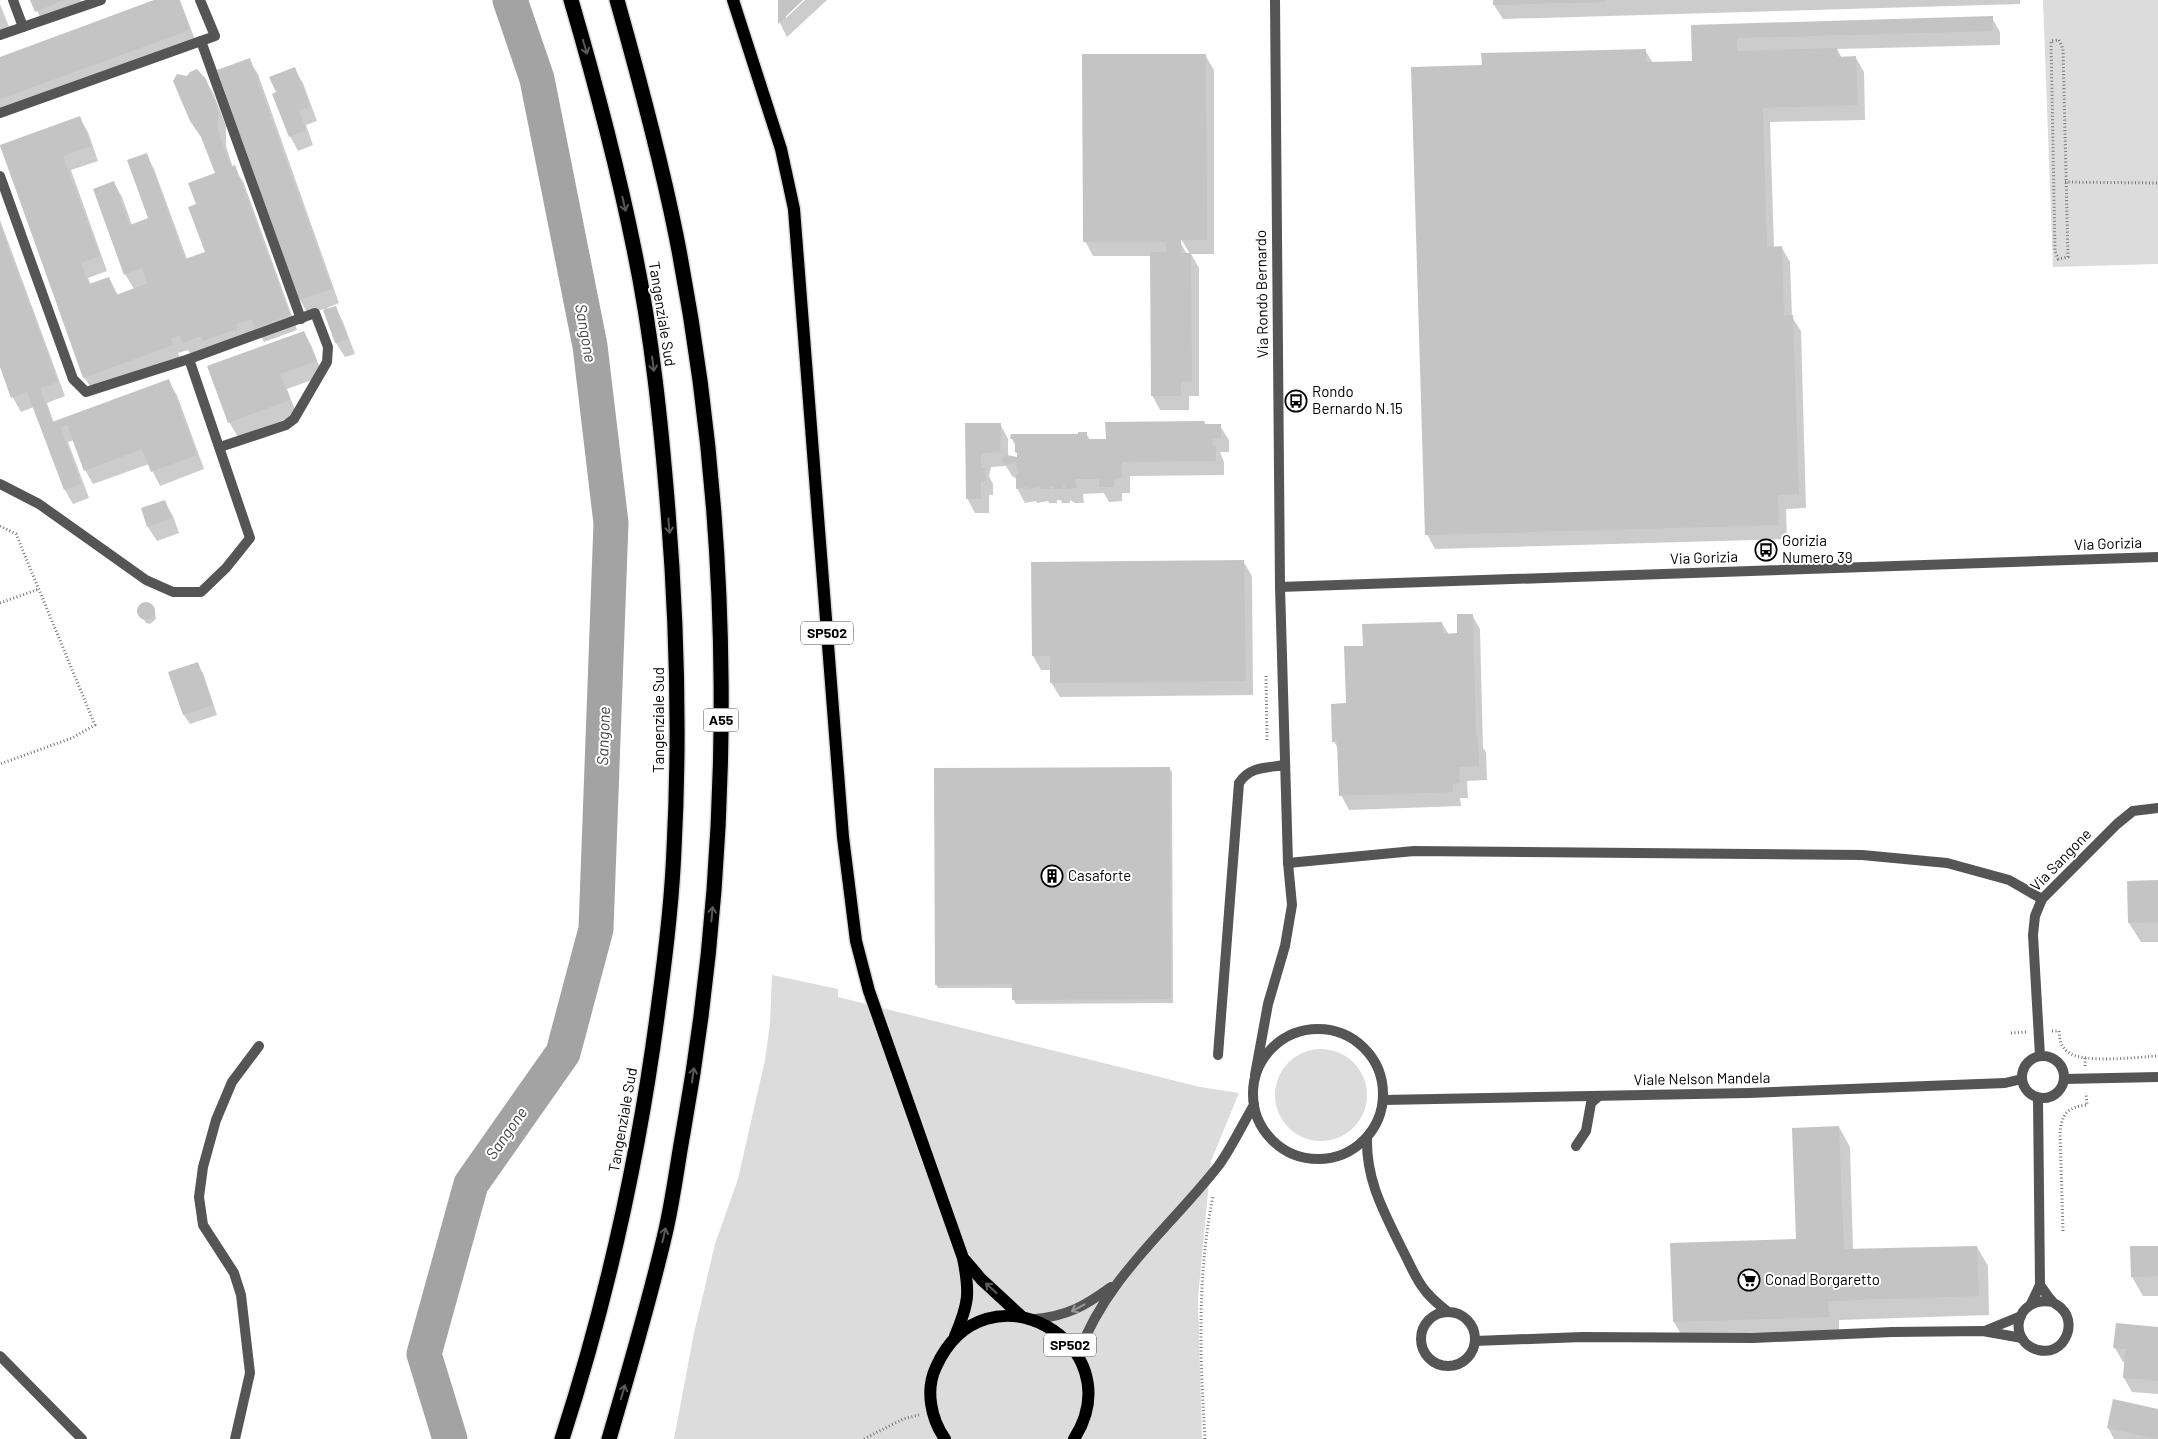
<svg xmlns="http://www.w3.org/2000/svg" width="2158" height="1439" font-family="Barlow,sans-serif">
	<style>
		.green { fill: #dcdcdc }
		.shadow { fill: #0003; fill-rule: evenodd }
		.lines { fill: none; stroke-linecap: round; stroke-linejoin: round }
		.river { stroke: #a3a3a3; stroke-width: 35 }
		.building { fill: #c4c4c4 }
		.primary-casing { stroke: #dbdbdb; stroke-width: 15 }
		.highway-casing { stroke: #dbdbdb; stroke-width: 18 }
		.path { stroke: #777; stroke-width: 3; stroke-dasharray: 1 2.5; stroke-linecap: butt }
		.lane { stroke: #555; stroke-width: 10 }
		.street { stroke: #555; stroke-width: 10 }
		.primary { stroke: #000; stroke-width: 12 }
		.highway { stroke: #000; stroke-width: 15 }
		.oneway { stroke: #595959 }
		.oneway2 { stroke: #999 }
		.labels { text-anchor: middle; stroke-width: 4; stroke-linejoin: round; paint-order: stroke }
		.shield { fill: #fff; stroke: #4c4c4c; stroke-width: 1 }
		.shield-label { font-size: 14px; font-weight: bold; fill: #000 }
		.street-label { font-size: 15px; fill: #000; stroke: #fff }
		.poi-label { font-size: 15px; fill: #000; stroke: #fff; text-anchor: start }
		.water-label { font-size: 16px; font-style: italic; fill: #444; stroke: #fff }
	</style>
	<rect width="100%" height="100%" fill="#fff"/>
	<!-- green -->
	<g class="green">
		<polygon points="2043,0 2158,0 2158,264 2053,267"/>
		<polygon points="772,975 838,989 838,997 1200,1087 1239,1093 1211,1161 1198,1298 1202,1439 674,1439 694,1333 715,1244 738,1179 765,1060 770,1024"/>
		<circle cx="1321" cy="1095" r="46"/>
	</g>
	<!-- shadow -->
	<g class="shadow">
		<polygon points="32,0 81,0 85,10 44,25"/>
		<polygon points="155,0 180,0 197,45 0,116 0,58"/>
		<polygon points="779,0 802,0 786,15 786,18 805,0 827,0 787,37 780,23"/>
		<polygon points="1494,0 2020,0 2020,4 1503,19 1494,5"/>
		<polygon points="0,4 11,32 0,36"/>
		<polygon points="1992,18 2000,32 2000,45 1837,49 1842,58 1856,58 1864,72 1865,120 1770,122 1774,248 1782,248 1790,262 1792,317 1801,331 1806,508 1786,509 1787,539 1435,549 1427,534 1483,66 1645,50 1653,63 1694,62 1692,26"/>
		<path d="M1205,55l9,15v184h-23l8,14v128h-10v14h-29l-8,-15 -1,-139h-58l-8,-15zM1178,234l12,20h-3l-11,-19z"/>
		<polygon points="249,60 258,74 339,303 327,308 328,310 335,307 343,322 355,354 345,357 336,343 324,309 308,314 300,300 219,70"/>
		<polygon points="294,69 303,83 317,121 306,125 313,145 298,151 290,136 277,93"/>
		<polygon points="205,79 214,95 226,126 226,146 233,168 243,181 297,330 264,342 259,333 192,357 188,350 178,353 181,360 93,391 84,377 0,146 79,117 88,132 98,161 71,170 107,271 88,278 91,285 109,278 118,295 134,289 125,274 114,183 122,197 132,225 150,219 146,155 154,169 187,259 206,252 198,205 216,174"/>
		<polygon points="0,220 65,396 47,403 54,423 168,381 177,395 204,469 160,486 149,464 93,484 85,470 74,440 68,442 89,498 73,504 65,490 34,407 21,412 13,398 0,364"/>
		<polygon points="304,332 312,347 323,376 287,389 297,415 238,437 229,422"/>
		<polygon points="1000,424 1008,439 1008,456 1019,459 1016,447 1012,439 1079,435 1086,433 1090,440 1107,440 1205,426 1220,426 1229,440 1229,452 1220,452 1224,462 1224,475 1130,476 1130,493 1122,493 1122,501 1109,502 1104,493 1083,494 1084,503 1075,503 1070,500 1070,503 1062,503 1061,500 1057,500 1057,503 1049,503 1048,501 1037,503 1036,501 1025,503 1017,488 1017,479 1012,476 1006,466 991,467 989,476 993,484 993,495 989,495 989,513 975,513 967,498 966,425"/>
		<polygon points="164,501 173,516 179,533 157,541 148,527 142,509"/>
		<polygon points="1243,561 1252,576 1253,695 1060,697 1051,682 1051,670 1041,670 1033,656"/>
		<polygon points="145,604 152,606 155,611 156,619 150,624 146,623 139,611"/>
		<polygon points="1472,615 1480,629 1483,748 1486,752 1487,780 1467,781 1468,798 1460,798 1461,806 1349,810 1341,795 1339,751 1334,741 1348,705 1364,647 1442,623 1449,635 1459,635"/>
		<polygon points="197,664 203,673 217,715 190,724 184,715 170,673"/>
		<polygon points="1169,768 1172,772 1173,1003 1016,1004 1013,999 1013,988 938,988 936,984"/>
		<polygon points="2158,881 2158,942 2141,942 2129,923"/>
		<polygon points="1839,1127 1850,1147 1853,1250 1977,1247 1988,1266 1989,1315 1839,1320 1839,1337 1685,1341 1674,1322 1671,1244 1797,1240"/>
		<polygon points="2158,1247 2158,1296 2143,1296 2132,1277"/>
		<polygon points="2158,1328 2158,1394 2132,1392 2124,1378 2125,1362 2123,1362 2115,1348"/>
		<polygon points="2114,1401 2158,1411 2158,1439 2114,1439 2108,1428"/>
	</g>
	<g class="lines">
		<!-- river -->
		<polyline class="river" points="450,1439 424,1354 471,1184 563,1053 596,929 611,523 590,346 537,79 510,0"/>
	</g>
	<!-- building -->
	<g class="building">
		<polygon points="30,0 64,0 35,12"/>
		<polygon points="154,0 179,0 190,30 0,99 0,57"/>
		<polygon points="778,0 803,0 778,24"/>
		<polygon points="1493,0 1605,0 1605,2 1493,5"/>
		<polygon points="1993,16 1993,31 1737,38 1737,51 1837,48 1838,57 1856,56 1858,105 1763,108 1767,247 1782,246 1784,316 1793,315 1799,494 1778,495 1779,525 1425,535 1411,67 1482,65 1481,53 1646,49 1646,62 1692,61 1691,25"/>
		<polygon points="1082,54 1206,54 1207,240 1181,240 1181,253 1191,253 1192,382 1181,382 1181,396 1151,396 1150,252 1166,252 1166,242 1083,242"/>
		<polygon points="250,58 332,289 299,300 217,70"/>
		<polygon points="295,67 310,106 299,110 306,130 289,137 272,94 276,92 269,77"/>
		<polygon points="197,69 206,79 218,111 218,131 231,167 235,165 290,315 255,328 252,319 236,324 237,329 203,341 201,336 183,343 180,335 171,339 173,345 83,378 0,145 80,116 91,146 63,156 100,256 81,263 89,284 109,277 116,295 148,283 142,268 124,275 93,189 114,181 130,225 148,218 127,160 147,153 185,259 205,252 188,207 196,204 188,183 215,173 201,137 190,121 173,81 177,74 187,76 190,72"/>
		<polygon points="0,225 58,382 40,388 52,422 169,379 197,455 151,472 142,449 84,471 67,425 61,428 81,484 64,490 27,392 11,398 0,367"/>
		<polygon points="336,306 348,339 335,343 323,310"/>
		<polygon points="304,331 316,361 280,374 290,400 228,423 207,366"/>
		<polygon points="1204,421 1205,424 1221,424 1221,438 1212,438 1213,446 1216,446 1216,461 1122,462 1122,478 1114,479 1114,487 1099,487 1099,479 1075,479 1077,488 1065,489 1065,486 1063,486 1063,489 1053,489 1053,486 1050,486 1049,489 1040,489 1040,487 1027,489 1027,487 1016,489 1016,474 1018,474 1016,462 1006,465 1002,461 1003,457 1007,455 1017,457 1017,453 1015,452 1015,439 1010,439 1011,434 1078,434 1078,432 1087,432 1087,439 1106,439 1105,422"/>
		<polygon points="965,423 1001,423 1000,452 983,453 981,455 981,468 985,468 986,481 981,481 981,499 966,499"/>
		<polygon points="165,500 172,518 147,527 141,508"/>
		<polygon points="1244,560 1246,681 1050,683 1050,656 1032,656 1031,562"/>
		<circle cx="146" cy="611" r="9"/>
		<polygon points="1457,614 1473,614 1476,736 1478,737 1479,766 1459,767 1460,783 1453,784 1453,792 1339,796 1337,742 1332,742 1331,704 1346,703 1344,646 1363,646 1362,624 1442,622 1443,634 1457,633"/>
		<polygon points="198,662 213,705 183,715 168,672"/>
		<polygon points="1170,767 1171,999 1012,1000 1012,984 935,985 934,768"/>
		<polygon points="2158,880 2158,922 2128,923 2127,881"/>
		<polygon points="1839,1126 1844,1249 1977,1246 1979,1296 1828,1301 1829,1317 1673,1322 1670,1243 1796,1239 1792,1128"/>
		<polygon points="2130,1246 2158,1246 2158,1276 2131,1277"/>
		<polygon points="2116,1323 2158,1327 2158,1381 2123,1378 2125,1349 2113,1348"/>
		<polygon points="2113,1399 2158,1409 2158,1439 2107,1428"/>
	</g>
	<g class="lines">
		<!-- primary casing -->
		<g class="primary-casing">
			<g id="primary">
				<path d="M733,0l48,149 13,60 49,628 13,104 13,50 94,267c7,35 6,45 -8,78"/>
				<polyline points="965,1260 981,1279 1021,1316"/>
				<path d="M945,1439c-14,-20 -20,-49 -9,-72 49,-109 199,-24 138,72"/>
			</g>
		</g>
		<!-- highway casing -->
		<g class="highway-casing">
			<g id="highway">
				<path d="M562,1439c46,-142 78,-288 97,-437 7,-51 13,-102 15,-153 6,-113 3,-225 -6,-338 -7,-87 -16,-176 -34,-262 -17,-84 -39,-167 -63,-249"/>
				<path d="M609,1439c20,-68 40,-136 56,-205 8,-34 12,-68 18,-101 53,-295 51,-604 -7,-898 -16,-79 -37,-157 -59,-235"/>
			</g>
		</g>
		<!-- path -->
		<g class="path">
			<polygon points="2059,40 2063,49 2068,257 2058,259 2055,251 2051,41"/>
			<polyline points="2065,182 2158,183"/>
			<polyline points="0,526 16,534 95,725 72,738 0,764"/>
			<polyline points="0,603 39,589"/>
			<polyline points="1266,676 1267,740"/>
			<path d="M2052,1031h7c1,9 1,15 9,21 14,12 70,5 90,4"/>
			<polyline points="2011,1033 2026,1032"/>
			<polyline points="2085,1058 2085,1066"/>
			<path d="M2063,1231l-3,-99c2,-18 7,-25 27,-27l-1,-12"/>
			<polyline points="864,1439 903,1419 919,1415"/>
			<path d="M1205,1439c-5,-81 -8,-164 8,-243"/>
		</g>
		<!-- lane -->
		<g class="lane">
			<polyline points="13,0 23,27"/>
			<polyline points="200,0 215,36 201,41"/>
			<polyline points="0,35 101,0"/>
			<polyline points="0,113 201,41 301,319"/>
			<polyline points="0,176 73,379 86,392 189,359 315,313 328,347 327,362 294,419 286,425 220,447"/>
			<polyline points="0,484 39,504 146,580 173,592 201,592 226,568 250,538 189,359"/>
			<path d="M1218,1055l21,-272c11,-17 28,-15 46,-18"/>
			<polyline points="1576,1146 1586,1131 1591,1103 1599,1096"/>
			<polyline points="0,1356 82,1439"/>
			<polyline points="235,1439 250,1373 241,1295 234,1273 203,1225 199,1197 203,1167 216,1120 232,1082 259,1046"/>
		</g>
		<!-- street -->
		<g class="street">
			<polyline points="1280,587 2158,557"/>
			<polyline points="1288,863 1414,851 1862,855 1947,863 2009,880 2042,899"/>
			<circle cx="1318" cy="1094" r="65"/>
			<circle cx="2043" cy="1077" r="21"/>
			<polyline points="2040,1056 2033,935 2035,916 2042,899 2117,824 2133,811 2158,808"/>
			<polyline points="1255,1075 1268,1004 1285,946 1292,905 1288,863 1280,587 1275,0"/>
			<polyline points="2064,1079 2158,1077"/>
			<polyline points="1383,1100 1749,1093 2005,1083 2022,1079"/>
			<path d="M1367,1138c-1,42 16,72 34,109 7,13 12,26 20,38 7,11 17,19 27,27"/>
			<path d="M2040,1285c4,5 7,11 12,16 2,3 6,4 9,7 10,9 10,24 1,35 -6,7 -15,9 -24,7 -31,-8 -24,-55 15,-48"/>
			<polyline points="2031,1304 2040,1285 2038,1098"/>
			<circle cx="1448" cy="1339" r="27"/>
			<path d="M1035,1319c32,-3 50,-13 76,-32"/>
			<polyline points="1987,1330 2021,1316"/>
			<polyline points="1475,1341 1582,1337 1753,1338 1892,1332 1983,1331 2022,1338"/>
			<path d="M1078,1355c29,-79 91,-126 141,-190 13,-18 23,-40 35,-60"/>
		</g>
		<!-- primary -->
		<use href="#primary" class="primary"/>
		<!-- highway -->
		<use href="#highway" class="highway"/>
	</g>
	<!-- one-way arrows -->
	<defs><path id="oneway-shaft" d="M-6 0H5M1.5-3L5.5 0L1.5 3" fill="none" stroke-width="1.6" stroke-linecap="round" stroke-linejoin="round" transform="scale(1.25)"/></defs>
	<g class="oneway">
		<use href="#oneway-shaft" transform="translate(585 47) rotate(73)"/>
		<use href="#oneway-shaft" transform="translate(624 204) rotate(77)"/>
		<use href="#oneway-shaft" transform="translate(653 364) rotate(83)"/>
		<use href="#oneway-shaft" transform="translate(669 526) rotate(85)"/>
		<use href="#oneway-shaft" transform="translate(712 914) rotate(-85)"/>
		<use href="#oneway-shaft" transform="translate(693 1075) rotate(-82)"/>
		<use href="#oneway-shaft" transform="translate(664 1235) rotate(-77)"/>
		<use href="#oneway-shaft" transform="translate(991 1288) rotate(-138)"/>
		<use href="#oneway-shaft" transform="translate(623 1392) rotate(-73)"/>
	</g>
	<use class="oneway2" href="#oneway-shaft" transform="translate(1078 1308) rotate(152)"/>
	<!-- icons -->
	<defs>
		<g id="bus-ring" transform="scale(1.125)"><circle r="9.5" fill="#fff" stroke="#000" stroke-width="1.5"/><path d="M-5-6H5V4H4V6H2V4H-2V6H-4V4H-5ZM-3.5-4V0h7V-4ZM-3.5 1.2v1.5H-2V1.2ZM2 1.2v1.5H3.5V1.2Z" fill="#000"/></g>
		<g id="building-ring" transform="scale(1.125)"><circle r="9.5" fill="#fff" stroke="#000" stroke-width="1.5"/><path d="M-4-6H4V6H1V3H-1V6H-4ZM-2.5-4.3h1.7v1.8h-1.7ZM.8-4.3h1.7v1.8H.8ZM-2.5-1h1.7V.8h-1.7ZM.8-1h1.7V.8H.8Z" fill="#000"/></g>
		<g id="supermarket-ring" transform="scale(1.125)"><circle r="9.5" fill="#fff" stroke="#000" stroke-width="1.5"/><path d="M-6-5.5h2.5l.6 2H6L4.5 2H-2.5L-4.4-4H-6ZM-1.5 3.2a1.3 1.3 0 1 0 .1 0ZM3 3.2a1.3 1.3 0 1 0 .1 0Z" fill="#000"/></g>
	</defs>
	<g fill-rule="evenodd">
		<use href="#bus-ring" x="1296" y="401"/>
		<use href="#bus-ring" x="1766" y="550"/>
		<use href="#building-ring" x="1052" y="876"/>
		<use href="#supermarket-ring" x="1749" y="1280"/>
	</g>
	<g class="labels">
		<!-- shield labels -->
		<g class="shield">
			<rect x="801" y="621.5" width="52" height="23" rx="4"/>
			<rect x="703.5" y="708.5" width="35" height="23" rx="4"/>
			<rect x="1044" y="1333.5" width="52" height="23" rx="4"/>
		</g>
		<g class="shield-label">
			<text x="827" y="638">SP502</text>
			<text x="721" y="725">A55</text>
			<text x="1070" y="1350">SP502</text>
		</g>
		<!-- street labels -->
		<g class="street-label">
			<text transform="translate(1262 294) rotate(-91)" y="5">Via Rondò Bernardo</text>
			<text transform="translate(662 314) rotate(81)" y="5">Tangenziale Sud</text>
			<text transform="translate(2108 544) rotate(-2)" y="5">Via Gorizia</text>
			<text transform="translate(1704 558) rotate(-2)" y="5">Via Gorizia</text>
			<text transform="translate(659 720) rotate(-90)" y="5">Tangenziale Sud</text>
			<text transform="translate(2061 860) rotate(-46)" y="5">Via Sangone</text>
			<text transform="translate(1702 1079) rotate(-1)" y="5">Viale Nelson Mandela</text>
			<text transform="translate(623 1120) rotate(-80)" y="5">Tangenziale Sud</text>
		</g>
		<!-- poi labels -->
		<g class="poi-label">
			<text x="1312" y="397">Rondo<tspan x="1312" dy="17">Bernardo N.15</tspan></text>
			<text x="1782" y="546">Gorizia<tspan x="1782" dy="17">Numero 39</tspan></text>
			<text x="1068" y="881">Casaforte</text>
			<text x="1765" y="1285">Conad Borgaretto</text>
		</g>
		<!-- water labels -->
		<g class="water-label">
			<text transform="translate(586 333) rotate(80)" y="6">Sangone</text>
			<text transform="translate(603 736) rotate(-88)" y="6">Sangone</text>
			<text transform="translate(506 1133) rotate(-55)" y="6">Sangone</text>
		</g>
	</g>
</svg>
